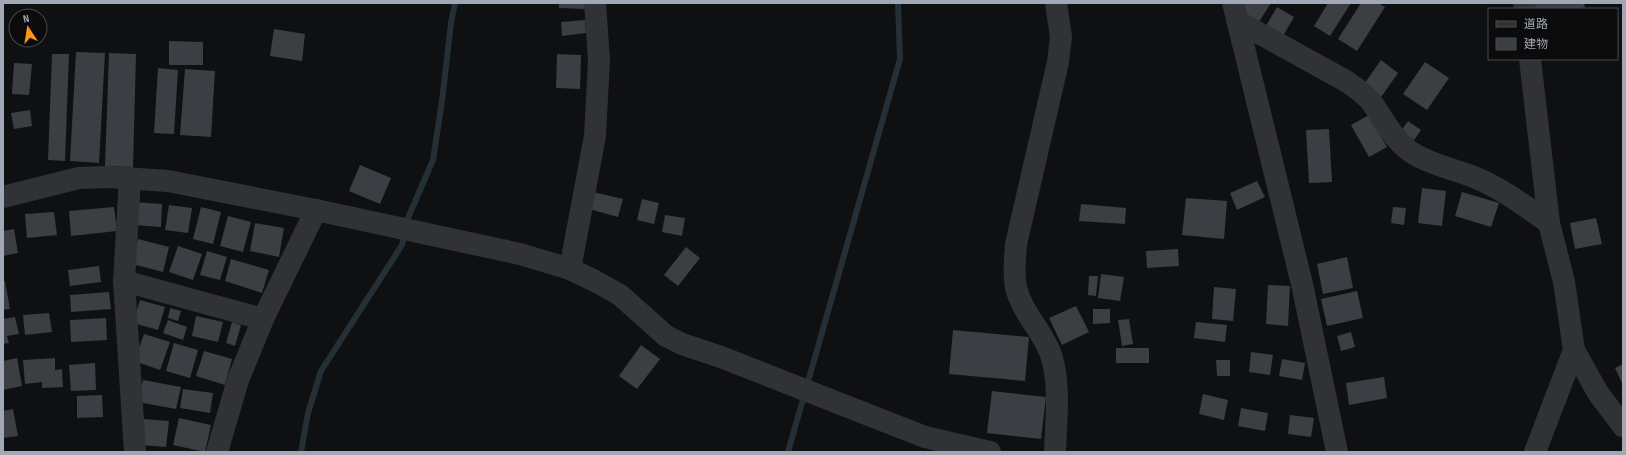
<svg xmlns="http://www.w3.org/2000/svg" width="1626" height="455" font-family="'Sofia Sans Condensed','Noto Sans JP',sans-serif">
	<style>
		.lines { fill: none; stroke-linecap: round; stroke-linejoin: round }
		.stream { stroke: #253036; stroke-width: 6 }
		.building { fill: #3b3e42 }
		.minor { stroke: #303236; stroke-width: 22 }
	</style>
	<rect width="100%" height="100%" fill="#0f1011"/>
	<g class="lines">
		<!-- stream -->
		<g class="stream">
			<polyline points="301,452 308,413 321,371 402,245 408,218 433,160 442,101 451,23 455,3"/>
			<polyline points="788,452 900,59 898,3"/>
		</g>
	</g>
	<!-- building -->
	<g class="building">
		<polygon points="559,3 585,3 585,9 559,8"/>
		<polygon points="1244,3 1271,3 1257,25 1238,13"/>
		<polygon points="1328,3 1351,3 1330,36 1314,26"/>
		<polygon points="1361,3 1378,3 1385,7 1357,51 1338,39"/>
		<polygon points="1534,3 1584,3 1585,7 1576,9 1535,9"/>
		<polygon points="1277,7 1294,17 1283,36 1266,26"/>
		<polygon points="585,20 586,33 562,36 561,22"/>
		<polygon points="274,29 305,34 302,61 270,56"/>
		<polygon points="169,41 203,42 203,65 169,65"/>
		<polygon points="76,52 105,53 99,163 70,161"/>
		<polygon points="109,53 136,54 133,167 105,166"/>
		<polygon points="52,54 69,54 65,161 48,160"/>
		<polygon points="557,54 581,55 580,89 556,88"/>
		<polygon points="1381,60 1398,73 1379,100 1362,87"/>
		<polygon points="1425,62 1449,78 1427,110 1403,94"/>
		<polygon points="14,63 32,64 29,95 12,94"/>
		<polygon points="158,68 178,70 174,134 154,133"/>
		<polygon points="185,69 215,71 211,137 180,135"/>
		<polygon points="30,110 32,126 14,129 11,113"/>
		<polygon points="1369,115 1387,147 1369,157 1351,125"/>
		<polygon points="1408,121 1421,130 1414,140 1401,131"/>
		<polygon points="1329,129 1332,182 1309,183 1306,130"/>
		<polygon points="360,165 391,178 380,204 349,191"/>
		<polygon points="1257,181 1265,197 1237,210 1230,193"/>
		<polygon points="1422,188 1446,191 1442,226 1418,223"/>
		<polygon points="593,192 623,199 618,217 589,209"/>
		<polygon points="1462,192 1499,203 1491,227 1455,216"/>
		<polygon points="1186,198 1227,201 1224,239 1182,235"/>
		<polygon points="642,199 659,203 654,224 637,220"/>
		<polygon points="134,202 162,204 161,227 133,225"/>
		<polygon points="1081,204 1126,208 1125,224 1079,221"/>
		<polygon points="169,205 192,208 188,233 165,230"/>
		<polygon points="114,207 117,231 71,236 69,211"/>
		<polygon points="201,207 221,212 213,244 193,239"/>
		<polygon points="1393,207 1406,208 1404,225 1391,223"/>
		<polygon points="54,212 57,235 27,238 25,214"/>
		<polygon points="665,215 685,218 682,236 662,232"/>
		<polygon points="228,216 251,222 243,252 220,246"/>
		<polygon points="1596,218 1602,244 1575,249 1570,223"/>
		<polygon points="255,223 284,228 279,257 250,251"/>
		<polygon points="14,229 18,253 3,256 3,231"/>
		<polygon points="138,239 169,247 163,272 132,264"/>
		<polygon points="178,246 202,254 193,280 169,272"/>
		<polygon points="686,247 700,258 678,286 664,275"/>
		<polygon points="1178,249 1179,266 1147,268 1146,251"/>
		<polygon points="207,251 227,257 220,280 200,275"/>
		<polygon points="1347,257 1353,288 1323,294 1317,264"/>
		<polygon points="231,259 269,270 262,293 225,281"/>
		<polygon points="99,266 101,282 70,286 68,270"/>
		<polygon points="1101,274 1124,277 1120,301 1098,298"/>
		<polygon points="1089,276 1098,276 1096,296 1088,295"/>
		<polygon points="3,281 5,281 10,309 3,310"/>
		<polygon points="1268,285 1290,286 1288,326 1266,324"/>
		<polygon points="1214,287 1236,289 1233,321 1212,319"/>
		<polygon points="1357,291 1363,318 1327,326 1321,299"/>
		<polygon points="109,292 111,309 71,312 70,295"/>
		<polygon points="140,300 165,307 158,330 133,323"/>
		<polygon points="1076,306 1089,332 1062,345 1049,318"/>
		<polygon points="170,308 181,311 178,321 168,318"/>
		<polygon points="1093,309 1110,309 1110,323 1093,324"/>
		<polygon points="49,313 52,332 25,335 23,315"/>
		<polygon points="196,316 223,322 218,342 192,336"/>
		<polygon points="15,317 19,334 7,336 9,343 3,344 3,319"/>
		<polygon points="106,318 107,340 71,342 70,320"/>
		<polygon points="1129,319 1133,344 1122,346 1118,320"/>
		<polygon points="168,320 187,327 183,340 163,333"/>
		<polygon points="232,322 241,325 235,346 226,343"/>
		<polygon points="1196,322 1227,325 1225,342 1194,338"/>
		<polygon points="953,330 1029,337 1025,381 949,374"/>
		<polygon points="1351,332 1355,347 1341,351 1337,336"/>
		<polygon points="144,334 170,342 160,370 134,361"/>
		<polygon points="174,343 198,350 190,378 166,371"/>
		<polygon points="641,345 660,359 637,389 619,376"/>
		<rect x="1116" y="348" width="33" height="15"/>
		<polygon points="204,351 232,359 225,385 196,376"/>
		<polygon points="1251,352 1273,355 1270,375 1249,372"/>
		<polygon points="17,358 22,386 3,390 3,361"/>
		<polygon points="55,358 55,370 62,369 63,387 42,388 42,382 25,384 23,360"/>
		<polygon points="1282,359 1305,363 1302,380 1279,376"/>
		<polygon points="1216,360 1230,360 1230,376 1217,376"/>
		<polygon points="95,363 96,390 71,391 69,365"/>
		<polygon points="1623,364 1623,385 1615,368"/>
		<polygon points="1384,377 1387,398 1349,405 1346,383"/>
		<polygon points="143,380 181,387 176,409 138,402"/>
		<polygon points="183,389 213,393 210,413 180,408"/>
		<polygon points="992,391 1046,397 1041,439 987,433"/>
		<polygon points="1203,394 1228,400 1224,420 1199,414"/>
		<polygon points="102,395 103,417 77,418 77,396"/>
		<polygon points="1241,408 1268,413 1265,431 1238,426"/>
		<polygon points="13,409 18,436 3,438 3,411"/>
		<polygon points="1290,415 1314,418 1311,437 1288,434"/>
		<polygon points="179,418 211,425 205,452 173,445"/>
		<polygon points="143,419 169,421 166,447 140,445"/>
	</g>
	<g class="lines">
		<!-- minor -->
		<g class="minor">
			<polyline points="1233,3 1302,284 1337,452"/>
			<polyline points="1524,3 1525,9"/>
			<path d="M1237,21l109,60c10,7 19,13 26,22 13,18 22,39 42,51 18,11 40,15 60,23 27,11 51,29 75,46"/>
			<polyline points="1530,59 1549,223 1564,282 1574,350 1535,452"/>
			<polyline points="130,178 124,281 135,452"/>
			<polyline points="3,197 79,178 108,177 168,181 316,210 520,254 570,269 595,281 620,295 666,336 682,344 721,357 925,437 990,452"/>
			<polyline points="570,269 595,136 599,60 595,3"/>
			<polyline points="124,281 263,319"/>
			<polyline points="1574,350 1598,393 1623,426"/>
			<polyline points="217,452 238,380 263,319 316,210"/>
			<path d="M1055,452c1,-31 6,-71 -5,-100 -9,-23 -29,-41 -34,-65 -3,-14 -1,-28 0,-43l42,-182 3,-25 -5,-34"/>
		</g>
	</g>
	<!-- border -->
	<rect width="1626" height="455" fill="none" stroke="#9fa8b4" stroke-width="8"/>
	<!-- legend -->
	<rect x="1488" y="8" width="130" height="52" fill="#0b0b0c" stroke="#464a4f"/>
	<rect x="1496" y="21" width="20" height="6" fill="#303236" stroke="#464a4f"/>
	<text x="1524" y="28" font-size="12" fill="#9fa8b4">道路</text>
	<rect x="1496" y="38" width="20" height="12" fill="#3b3e42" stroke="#464a4f"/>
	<text x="1524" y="48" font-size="12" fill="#9fa8b4">建物</text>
	<!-- north arrow -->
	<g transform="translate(28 28) rotate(348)"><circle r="19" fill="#0b0b0c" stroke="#464a4f"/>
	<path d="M0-3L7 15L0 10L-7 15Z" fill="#ff941a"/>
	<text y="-6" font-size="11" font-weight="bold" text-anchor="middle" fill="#9fa8b4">N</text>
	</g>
</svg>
